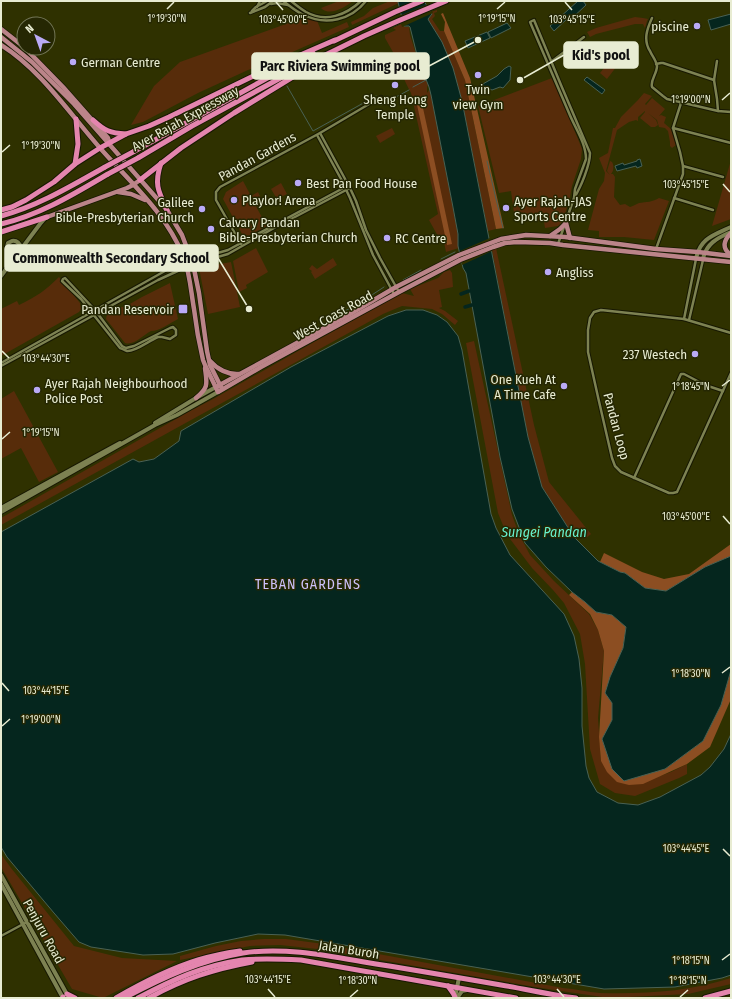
<svg xmlns="http://www.w3.org/2000/svg" width="732" height="999" font-family="'Fira Sans Condensed',sans-serif">
	<style>
		.green { fill: #572c0a }
		.forest { fill: #8c4e22 }
		.water { fill: #05261e; stroke: #496154 }
		.pier { fill: #2f3100 }
		.lines { fill: none; stroke-linecap: round; stroke-linejoin: round }
		.stream { stroke: #496154; stroke-width: 1 }
		.canal { stroke: #05261e; stroke-width: 3.5 }
		.street-casing { stroke: #171802; stroke-width: 4.5 }
		.secondary-casing { stroke: #171802; stroke-width: 6 }
		.primary-casing { stroke: #171802; stroke-width: 6 }
		.highway-casing { stroke: #171802; stroke-width: 7 }
		.street { stroke: #7d8252; stroke-width: 2.5 }
		.secondary { stroke: #7d8252; stroke-width: 4 }
		.primary { stroke: #bb8489; stroke-width: 4.5 }
		.highway { stroke: #e485ae; stroke-width: 5 }
		.highway-bridge-casing { stroke: #171802; stroke-width: 7; stroke-linecap: butt }
		.highway-bridge { stroke: #e485ae; stroke-width: 5 }
		.ticks { fill: none; stroke: #e8ecd2; stroke-width: 1.5 }
		.poi-dot { fill: #baaaf7; stroke: #252703; stroke-width: 1.5 }
		.labels { text-anchor: middle; stroke-width: 3; stroke-linejoin: round; paint-order: stroke }
		.poi-label { font-size: 13px; fill: #e8ecd2; stroke: #252703; text-anchor: start }
		.street-label { font-size: 13px; fill: #e8ecd2; stroke: #252703 }
		.water-label { font-size: 14px; font-style: italic; fill: #67f1cd; stroke: #252703 }
		.neighbourhood-label { font-size: 14px; letter-spacing: 1px; fill: #cbc1fa; stroke: #252703 }
		.ticks-label { font-size: 10px; text-anchor: middle; fill: #e8ecd2; stroke: #252703; stroke-width: 3; stroke-linejoin: round; paint-order: stroke }
		.leader { fill: none; stroke: #e8ecd2; stroke-width: 1.5 }
		.callout-dot { fill: #e8ecd2; stroke: #252703; stroke-width: 1.5 }
		.callout { fill: #e8ecd2; stroke: #e8ecd2; stroke-width: 1.5 }
		.callout-label { font-size: 14px; text-anchor: middle; font-weight: bold; fill: #111 }
	</style>
	<rect width="100%" height="100%" fill="#2f3100"/>
	<!-- green -->
	<g class="green">
		<path d="M339,1h14c-8,6 -23,16 -32,7z"/>
		<polygon points="390,1 399,1 399,3 352,25 351,22 364,16 373,8"/>
		<polygon points="437,10 437,12 434,13 435,16 432,19 440,31 444,31 465,80 496,229 488,231 462,101 453,68 442,42 429,21 428,19 432,15 431,12"/>
		<polygon points="314,13 322,33 347,22 349,27 263,65 248,70 198,93 143,122 131,125 154,86 180,62 297,20"/>
		<polygon points="635,17 643,18 648,19 647,21 645,28 643,24 635,24 596,34 590,37 587,32 596,28"/>
		<path d="M401,24l4,3h4l1,8 12,38 2,5 1,-1 3,8 -1,2v6l2,-3 2,5 27,139 1,14 -13,4 -3,-15 -4,1 -10,-18 9,-6 -27,-121c-4,-8 -9,-16 -9,-25l-17,-30v-3l11,-5 -3,-2z"/>
		<polygon points="616,53 623,58 607,79 600,73"/>
		<polygon points="552,78 578,139 582,149 581,159 572,186 570,197 563,221 558,226 545,228 544,222 514,213 511,191 499,193 478,106"/>
		<path d="M644,93l8,3 -7,8 2,2 -1,-1 6,-7 13,11 -6,7 2,-1 5,2 -2,6 7,6 5,16 -4,3 -2,-2v-4l-2,-11 -3,-3 -6,-1 -2,-7 -9,-7 8,7 2,5 -3,2h-4l-11,-9 5,-6v-1l-7,6v4l-2,-1 -7,2 -12,8 -11,41 4,4 -3,-4 3,-10 2,1c2,3 2,9 -1,12h2l2,3 -1,20 6,8 5,-1 5,3c4,-1 6,-3 9,-4 7,-1 14,-1 20,-5l10,3 -15,39 -30,-3h-25v-6l-11,-1 11,-41 5,-8 1,-8 -6,-15 9,-5 5,-25h2l6,-11 17,-17z"/>
		<polygon points="392,128 395,134 380,143 376,136"/>
		<polygon points="731,160 731,219 712,226"/>
		<polygon points="243,181 251,196 258,192 264,204 258,208 254,203 267,226 248,236 242,234 223,199 226,192"/>
		<polygon points="281,183 287,194 277,199 271,189"/>
		<polygon points="256,248 268,272 246,285 247,288 239,292 233,261"/>
		<polygon points="496,248 534,425 549,482 591,534 585,539 579,532 574,537 542,487 528,437 492,250"/>
		<polygon points="333,258 337,265 315,279 311,272 312,271 309,269 312,265 317,269"/>
		<polygon points="231,262 240,307 208,314 199,268"/>
		<polygon points="450,270 452,273 453,287 439,290 442,307 439,308 445,311 458,321 455,325 442,314 432,309 402,306 383,314 182,425 1,525 1,518 190,411 215,398 314,342 402,293 414,296 410,289 438,278 444,272"/>
		<path d="M59,277l21,26 1,6 -2,3 -78,44v-47l16,-8 2,4c17,-8 27,-15 40,-28z"/>
		<path d="M170,283l8,36c-8,4 -18,12 -27,12 -8,4 -17,15 -26,12l-19,-24 1,-5 12,-6 9,-3 14,-8z"/>
		<polygon points="474,341 512,515 519,534 530,555 554,581 589,614 598,630 604,651 598,718 601,761 660,776 671,772 687,764 687,774 679,778 635,796 615,793 600,784 590,749 585,664 580,634 564,603 553,590 532,568 507,535 498,513 466,343"/>
		<polygon points="14,391 58,472 39,482 21,448 1,459 1,399"/>
		<polygon points="1,854 11,868 74,946 122,958 177,961 103,998 72,989 1,867"/>
		<path d="M264,939h22l38,5 239,44c12,1 25,4 37,5 44,1 88,-1 131,-15v6l-43,10 -79,4 -68,-10 -224,-39 -37,-4 -30,1 -70,14v-4l36,-10 25,-5z"/>
	</g>
	<!-- forest -->
	<g class="forest">
		<polygon points="443,13 470,78 504,228 496,229 465,80 444,31 445,22 441,14"/>
		<polygon points="421,99 430,140 452,244 447,245 416,100"/>
		<polygon points="731,544 731,556 705,567 666,591 645,588 625,573 620,572 600,562 604,553 642,572 664,579 689,574"/>
		<polygon points="572,592 585,602 596,612 612,615 626,627 623,648 610,677 612,703 612,720 602,740 665,769 703,741 721,705 731,670 731,699 710,747 687,764 643,784 629,785 617,782 607,772 601,761 599,737 604,651 598,630 590,614 569,595"/>
	</g>
	<!-- water -->
	<g class="water">
		<polygon points="399,1 424,1 432,14 428,19 429,21 442,42 453,68 462,101 528,437 542,487 574,537 598,561 620,572 625,573 645,588 666,591 705,567 731,556 731,670 721,705 703,741 665,769 624,781 612,769 602,739 612,720 612,703 605,693 610,677 623,648 626,627 612,615 596,612 585,602 572,592 546,567 525,543 512,509 500,457 466,273 463,268 458,246 458,234 452,202 431,95 429,87 418,59 410,27 409,26 404,26 398,2"/>
		<polygon points="578,1 583,1 586,5 569,21 567,19 554,31 550,26"/>
		<polygon points="731,14 731,24 711,30 708,20"/>
		<polygon points="507,23 511,28 491,38 488,32"/>
		<polygon points="487,32 490,38 468,48 465,41"/>
		<polygon points="509,66 511,67 510,80 503,88 500,87 492,90 481,85 497,76 504,69"/>
		<polygon points="587,77 605,90 602,94 584,80"/>
		<polygon points="640,159 642,166 637,168 636,166 617,171 615,166 623,163 624,165 637,161 637,160"/>
		<polygon points="406,310 423,310 437,315 447,322 458,336 462,350 491,514 496,528 510,555 564,614 574,636 579,659 582,688 582,726 586,766 589,778 597,792 618,803 638,805 660,797 701,775 710,767 724,749 731,734 731,975 722,978 675,987 604,989 285,935 258,934 215,943 173,954 143,955 91,947 79,942 54,913 7,857 1,847 1,532 133,459 139,462 154,459 179,441 181,431 291,367 388,316"/>
	</g>
	<!-- pier -->
	<g class="pier">
		<polygon points="428,4 433,13 402,27 399,16"/>
		<polygon points="490,238 492,251 462,265 460,251"/>
	</g>
	<g class="lines">
		<!-- stream -->
		<g class="stream">
			<polyline points="430,11 438,7"/>
			<polyline points="392,27 403,22"/>
			<polyline points="287,86 313,131 376,96"/>
			<polyline points="413,87 426,80"/>
			<polyline points="381,105 409,90"/>
			<polyline points="487,161 503,228"/>
			<polyline points="441,259 455,252"/>
			<polyline points="403,280 421,270"/>
			<polyline points="328,320 358,304 384,287"/>
		</g>
		<!-- canal -->
		<g class="canal">
			<polyline points="461,294 469,291"/>
			<polyline points="465,307 472,305"/>
		</g>
		<!-- street casing -->
		<g class="street-casing">
			<g id="street">
				<path d="M283,1c7,5 14,11 21,14 22,11 47,5 62,-14"/>
				<path d="M291,1c5,4 10,8 15,11 20,11 40,3 55,-11"/>
				<polyline points="271,4 277,3 288,5"/>
				<polyline points="257,7 260,1"/>
				<polyline points="252,11 256,7 267,1"/>
				<polyline points="250,13 265,7 273,1"/>
				<path d="M652,18c-5,11 -9,22 -2,33 2,5 6,9 7,15 0,8 -7,14 -5,21l11,9 4,3 51,12 13,1"/>
				<polyline points="717,61 714,80 717,99 718,111"/>
				<polyline points="551,62 584,37"/>
				<polyline points="656,64 661,63 663,63 714,80"/>
				<polyline points="673,128 731,143"/>
				<polyline points="320,133 350,188 356,201 366,230 380,258 399,292"/>
				<polyline points="317,135 341,179 350,198 373,255 394,294"/>
				<polyline points="683,166 723,177"/>
				<polyline points="674,198 713,210"/>
				<polyline points="241,244 216,200 216,192 220,187 320,133 381,97"/>
				<path d="M558,244l16,-46 1,-9 11,-30c0,-16 -11,-31 -17,-46 -13,-30 -26,-61 -39,-91l4,-2 27,65 29,68c0,12 -9,34 -16,45"/>
				<polyline points="656,249 683,174 683,166 680,152 673,128 681,103"/>
				<path d="M65,278l30,32 27,36 4,2 8,-2 36,-18 3,-1 3,3v5l-6,4 -8,-2h-4c-8,3 -23,15 -31,14 -3,-1 -4,-2 -7,-3l-39,-49 -19,-18 1,-2z"/>
				<polyline points="684,319 696,259"/>
				<polyline points="689,320 703,260"/>
				<polyline points="731,333 684,319 601,310 594,312 590,318 588,330 588,352 598,397 612,458 615,466 621,472 669,493 673,493 677,492 731,373"/>
				<path d="M1,363l171,-96c8,-2 16,-7 24,-10 10,-3 21,-3 32,-7l121,-65"/>
				<polyline points="1,366 158,280 193,264 228,254 274,228 350,188"/>
				<polyline points="634,478 681,374 684,374 705,385 723,391"/>
				<polyline points="1,936 27,922"/>
			</g>
		</g>
		<!-- secondary casing -->
		<g class="secondary-casing">
			<g id="secondary">
				<path d="M696,259c4,-21 18,-24 35,-32"/>
				<path d="M703,259c3,-15 14,-21 28,-27"/>
				<path d="M7,269l1,-7 -1,-15 1,-4 4,-2c5,-1 8,3 10,8"/>
				<polyline points="1,276 40,224 46,217"/>
				<polyline points="155,423 196,398 216,387"/>
				<polyline points="1,508 120,443"/>
				<polyline points="1,512 155,425 177,415 218,392"/>
				<polyline points="1,875 69,998"/>
				<polyline points="1,884 63,998"/>
				<polyline points="455,997 459,978"/>
				<polyline points="457,998 462,991 467,990"/>
			</g>
		</g>
		<!-- primary casing -->
		<g class="primary-casing">
			<g id="primary">
				<polyline points="1,29 24,47"/>
				<polyline points="1,37 32,62 74,104 167,210 182,235 193,264 199,293 207,351 210,365 221,387"/>
				<path d="M1,45c40,25 68,68 99,103 30,34 67,66 84,110 6,16 7,34 10,51 2,17 5,34 9,51l2,5 13,27 43,-25 138,-75 61,-32 33,-13 12,-4 12,-1 33,1 13,2 168,17"/>
				<polyline points="25,48 63,87 108,138 109,142"/>
				<polyline points="118,192 131,194 145,200"/>
				<polyline points="47,217 127,188 133,185 140,180"/>
				<polyline points="566,223 570,238"/>
				<path d="M731,233c-7,7 -10,15 0,22"/>
				<polyline points="550,236 560,229 566,223"/>
				<polyline points="172,267 179,256 180,250"/>
				<path d="M210,361c7,8 18,14 29,13"/>
				<polyline points="216,387 350,314 396,287 459,255 501,239 526,235 565,237 656,249 698,252 731,256"/>
				<path d="M196,398c13,-11 11,-14 9,-30"/>
			</g>
		</g>
		<!-- highway casing -->
		<g class="highway-casing">
			<g id="highway">
				<polyline points="334,41 395,12 422,1"/>
				<path d="M93,120c12,11 17,13 33,14"/>
				<polyline points="133,152 313,53"/>
				<polyline points="138,158 192,126 299,68 364,36 398,21 446,1"/>
				<path d="M161,163c-7,21 -3,28 6,47"/>
				<polyline points="75,164 78,144 76,119"/>
				<polyline points="140,180 181,148 234,113 296,75 307,68 311,64"/>
				<polyline points="1,210 12,207 26,200 54,182 75,164 100,148 126,134 149,126 169,117 268,69 335,40"/>
				<path d="M1,216c37,-10 70,-30 104,-49"/>
				<path d="M1,224c39,-9 73,-30 107,-50"/>
				<polyline points="1,232 47,217"/>
				<polyline points="448,986 453,993 455,997"/>
				<polyline points="67,994 75,998"/>
				<polyline points="63,997 63,998"/>
				<path d="M116,998c26,-15 53,-29 82,-38 13,-4 28,-7 42,-9"/>
				<path d="M124,998c38,-20 76,-38 119,-45 40,-6 81,2 121,9 45,7 91,15 137,23 25,4 50,10 75,13"/>
				<path d="M138,998c36,-19 64,-32 104,-38 20,-2 40,-1 59,0l215,38"/>
				<path d="M149,998c34,-19 65,-29 103,-36"/>
				<polyline points="705,998 731,991"/>
			</g>
		</g>
		<!-- street -->
		<use href="#street" class="street"/>
		<!-- secondary -->
		<use href="#secondary" class="secondary"/>
		<!-- primary -->
		<use href="#primary" class="primary"/>
		<!-- highway -->
		<use href="#highway" class="highway"/>
		<!-- highway-bridge casing -->
		<g class="highway-bridge-casing">
			<g id="highway-bridge">
				<polyline points="105,167 133,152"/>
				<polyline points="108,174 138,158"/>
			</g>
		</g>
		<!-- highway-bridge -->
		<use href="#highway-bridge" class="highway-bridge"/>
	</g>
	<!-- ticks -->
	<path class="ticks" d="M276,2l7,8M565,2l7,8M167,9l7,-7M497,9l8,-7M722,100l8,-7M2,152l8,-7M723,184l7,8M2,351l7,7M722,386l8,-6M2,439l8,-7M723,516l7,8M722,673l8,-6M2,683l7,8M2,726l8,-7M723,849l7,7M722,960l8,-6M268,989l7,8M557,989l7,8M350,997l8,-7M680,997l8,-7"/>
	<!-- markers -->
	<g class="poi-dot">
		<circle cx="697" cy="26" r="4"/>
		<circle cx="73" cy="62" r="4"/>
		<circle cx="478" cy="75" r="4"/>
		<circle cx="395" cy="85" r="4"/>
		<circle cx="298" cy="183" r="4"/>
		<circle cx="234" cy="200" r="4"/>
		<circle cx="506" cy="208" r="4"/>
		<circle cx="202" cy="209" r="4"/>
		<circle cx="211" cy="229" r="4"/>
		<circle cx="387" cy="238" r="4"/>
		<circle cx="548" cy="272" r="4"/>
		<rect x="178" y="304" width="10" height="10" rx="2"/>
		<circle cx="695" cy="354" r="4"/>
		<circle cx="564" cy="386" r="4"/>
		<circle cx="37" cy="390" r="4"/>
	</g>
	<g class="labels">
		<!-- poi labels -->
		<g class="poi-label">
			<text x="689" y="31" text-anchor="end">piscine</text>
			<text x="81" y="67">German Centre</text>
			<text x="478" y="94" text-anchor="middle">Twin<tspan x="478" dy="15">view Gym</tspan></text>
			<text x="395" y="104" text-anchor="middle">Sheng Hong<tspan x="395" dy="15">Temple</tspan></text>
			<text x="306" y="188">Best Pan Food House</text>
			<text x="242" y="205">Playlor! Arena</text>
			<text x="514" y="206">Ayer Rajah-JAS<tspan x="514" dy="15">Sports Centre</tspan></text>
			<text x="194" y="207" text-anchor="end">Galilee<tspan x="194" dy="15">Bible-Presbyterian Church</tspan></text>
			<text x="219" y="227">Calvary Pandan<tspan x="219" dy="15">Bible-Presbyterian Church</tspan></text>
			<text x="395" y="243">RC Centre</text>
			<text x="556" y="277">Angliss</text>
			<text x="174" y="314" text-anchor="end">Pandan Reservoir</text>
			<text x="687" y="359" text-anchor="end">237 Westech</text>
			<text x="556" y="384" text-anchor="end">One Kueh At<tspan x="556" dy="15">A Time Cafe</tspan></text>
			<text x="45" y="388">Ayer Rajah Neighbourhood<tspan x="45" dy="15">Police Post</tspan></text>
		</g>
		<!-- street labels -->
		<g class="street-label">
			<text transform="translate(185 118) rotate(-29)" y="5">Ayer Rajah Expressway</text>
			<text transform="translate(257 156) rotate(-29)" y="5">Pandan Gardens</text>
			<text transform="translate(333 315) rotate(-29)" y="5">West Coast Road</text>
			<text transform="translate(617 426) rotate(75)" y="5">Pandan Loop</text>
			<text transform="translate(44 931) rotate(61)" y="5">Penjuru Road</text>
			<text transform="translate(349 949) rotate(9)" y="5">Jalan Buroh</text>
		</g>
		<!-- water labels -->
		<g class="water-label">
			<text x="544" y="537">Sungei Pandan</text>
		</g>
		<!-- neighbourhood labels -->
		<g class="neighbourhood-label">
			<text x="308" y="589">TEBAN GARDENS</text>
		</g>
	</g>
	<g class="ticks-label">
		<text x="167" y="22">1°19'30"N</text>
		<text x="497" y="22">1°19'15"N</text>
		<text x="572" y="23">103°45'15"E</text>
		<text x="283" y="23">103°45'00"E</text>
		<text x="691" y="103">1°19'00"N</text>
		<text x="41" y="149">1°19'30"N</text>
		<text x="686" y="188">103°45'15"E</text>
		<text x="46" y="362">103°44'30"E</text>
		<text x="691" y="390">1°18'45"N</text>
		<text x="41" y="436">1°19'15"N</text>
		<text x="686" y="520">103°45'00"E</text>
		<text x="691" y="677">1°18'30"N</text>
		<text x="46" y="694">103°44'15"E</text>
		<text x="41" y="723">1°19'00"N</text>
		<text x="686" y="852">103°44'45"E</text>
		<text x="691" y="964">1°18'15"N</text>
		<text x="268" y="983">103°44'15"E</text>
		<text x="557" y="983">103°44'30"E</text>
		<text x="358" y="984">1°18'30"N</text>
		<text x="688" y="984">1°18'15"N</text>
	</g>
	<!-- callouts -->
	<path class="leader" d="M520 80L564 55M478 40L429 66M249 309L218 258"/>
	<g class="callout-dot">
		<circle cx="520" cy="80" r="4"/>
		<circle cx="478" cy="40" r="4"/>
		<circle cx="249" cy="309" r="4"/>
	</g>
	<g class="callout">
		<rect x="564" y="42" width="74" height="26" rx="4"/>
		<rect x="252" y="53" width="177" height="26" rx="4"/>
		<rect x="5" y="245" width="213" height="26" rx="4"/>
	</g>
	<g class="callout-label">
		<text x="601" y="60">Kid's pool</text>
		<text x="340" y="71">Parc Riviera Swimming pool</text>
		<text x="111" y="263">Commonwealth Secondary School</text>
	</g>
	<!-- border -->
	<rect width="732" height="999" fill="none" stroke="#e8ecd2" stroke-width="4"/>
	<!-- north arrow -->
	<g transform="translate(36 36) rotate(319)"><circle r="19" fill="#252703" stroke="#737656"/>
	<path d="M0-3L7 15L0 10L-7 15Z" fill="#baaaf7"/>
	<text y="-6" font-size="11" font-weight="bold" text-anchor="middle" fill="#e8ecd2">N</text>
	</g>
</svg>
